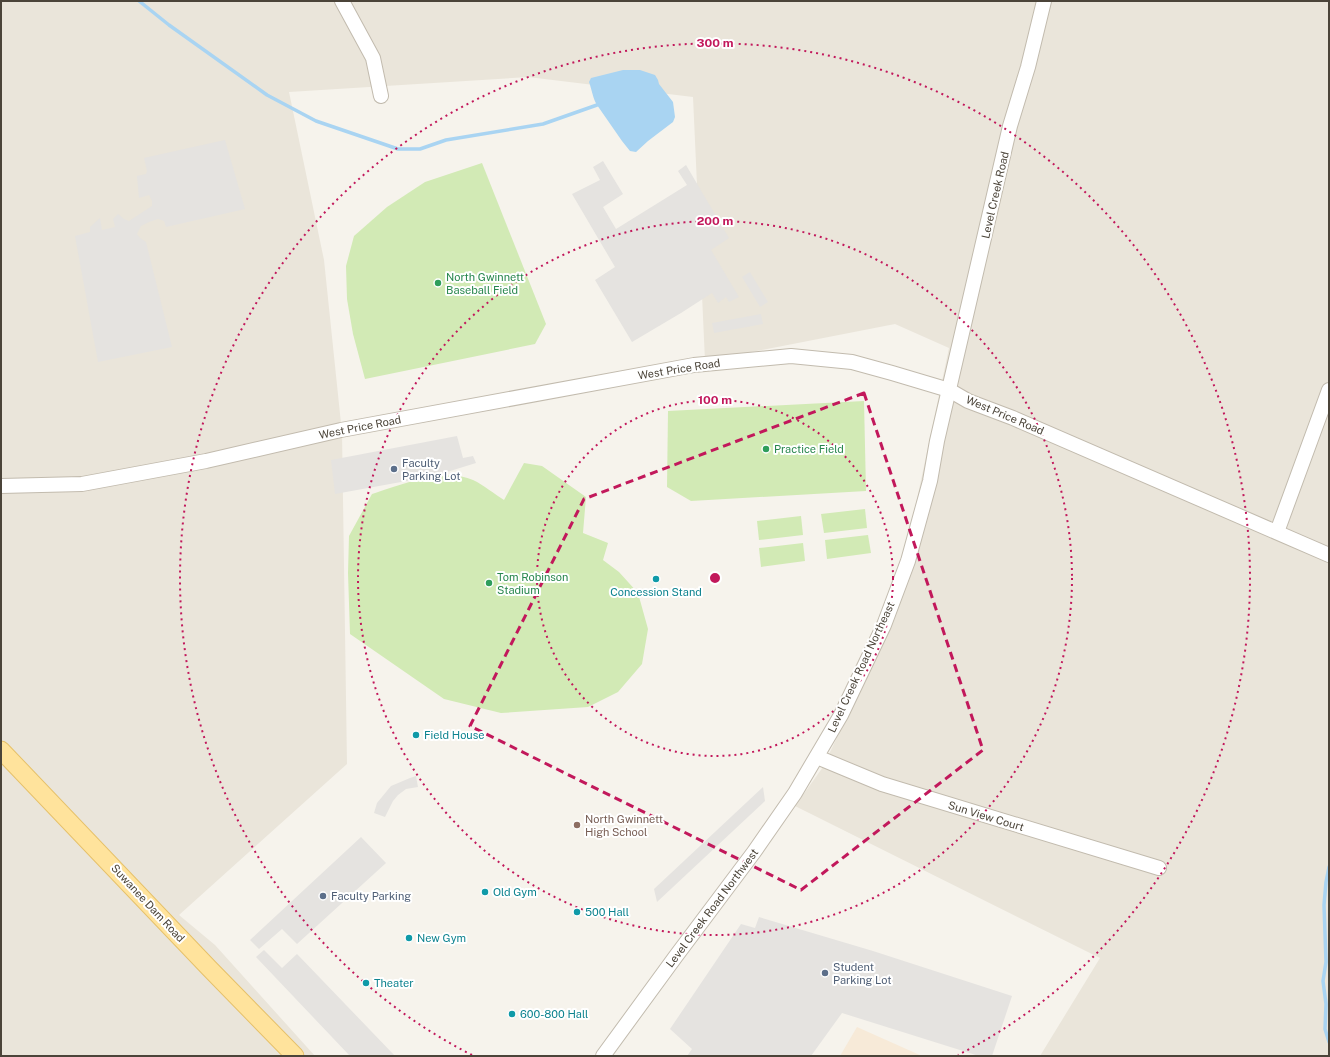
<svg xmlns="http://www.w3.org/2000/svg" width="1330" height="1057" font-family="'Public Sans',sans-serif">
	<style>
		.residential { fill: #eae5da }
		.commercial { fill: #f7ead8 }
		.garden { fill: #d2eab5 }
		.parking { fill: #e5e3e0 }
		.water { fill: #a9d4f2 }
		.lines { fill: none; stroke-linecap: round; stroke-linejoin: round }
		.stream { stroke: #a9d4f2; stroke-width: 3.5 }
		.minor-casing { stroke: #c2bbae; stroke-width: 16 }
		.major-casing { stroke: #e6c16a; stroke-width: 19 }
		.minor { stroke: #fff; stroke-width: 14 }
		.major { stroke: #ffe39c; stroke-width: 17 }
		.marked { fill: none; stroke: #c2185b; stroke-width: 3; stroke-dasharray: 8 5; stroke-linejoin: round }
		.ring { fill: none; stroke: #c2185b; stroke-width: 2; stroke-dasharray: 2 4 }
		.leisure-dot { fill: #2e9e5b; stroke: #fff; stroke-width: 1.5 }
		.service-dot { fill: #5c6f8a; stroke: #fff; stroke-width: 1.5 }
		.culture-dot { fill: #0f9aa8; stroke: #fff; stroke-width: 1.5 }
		.education-dot { fill: #8d6e63; stroke: #fff; stroke-width: 1.5 }
		.labels { text-anchor: middle; stroke-width: 4; stroke-linejoin: round; paint-order: stroke }
		.street-label { font-size: 11px; fill: #4b4439; stroke: #fff }
		.leisure-label { font-size: 11px; fill: #27864d; stroke: #fff; text-anchor: start }
		.service-label { font-size: 11px; fill: #4e5e75; stroke: #fff; text-anchor: start }
		.culture-label { font-size: 11px; fill: #0d838f; stroke: #fff; text-anchor: start }
		.education-label { font-size: 11px; fill: #785e54; stroke: #fff; text-anchor: start }
		.centre { fill: #c2185b; stroke: #fff; stroke-width: 2 }
		.ring-label { font-size: 12px; text-anchor: middle; font-weight: bold; fill: #c2185b; stroke: #fff; stroke-width: 4; stroke-linejoin: round; paint-order: stroke }
	</style>
	<rect width="100%" height="100%" fill="#f6f3ec"/>
	<!-- residential -->
	<polygon class="residential" points="1,1 1329,1 1329,1056 1040,1056 1100,958 795,806 823,767 866,676 913,518 949,348 895,324 705,361 693,97 528,77 289,92 324,260 342,433 347,764 179,915 215,945 315,1056 1,1056"/>
	<!-- commercial -->
	<polygon class="commercial" points="857,1027 922,1056 840,1056"/>
	<!-- garden -->
	<g class="garden">
		<polygon points="482,163 546,324 535,344 365,379 353,334 347,299 346,266 354,236 387,207 425,182"/>
		<polygon points="864,401 866,491 691,501 667,487 668,411"/>
		<path d="M524,463l18,3 44,31 -3,36 25,10 -5,17 16,12 19,21 10,36 -6,35 -24,28 -30,15 -87,6 -57,-14 -94,-65 -2,-61 1,-37 23,-42c28,-9 72,-27 101,-14 11,5 21,14 31,20z"/>
		<polygon points="865,509 867,528 824,533 821,514"/>
		<polygon points="801,516 803,535 759,540 757,521"/>
		<polygon points="868,535 871,553 827,559 825,540"/>
		<polygon points="803,543 805,561 761,567 759,548"/>
	</g>
	<!-- parking -->
	<g class="parking">
		<polygon points="225,140 245,209 166,227 164,221 158,219 149,222 141,226 137,234 140,238 146,242 172,347 98,362 75,236 90,232 90,227 100,218 102,230 115,227 113,219 118,214 124,219 129,221 152,206 152,201 149,195 139,198 137,176 146,174 147,171 144,158"/>
		<polygon points="603,161 623,194 603,207 616,229 687,185 678,171 686,165 729,238 711,250 739,297 729,302 726,297 718,303 712,293 681,313 632,342 595,280 615,267 572,194 600,180 593,167"/>
		<polygon points="750,272 768,302 760,307 742,277"/>
		<polygon points="761,314 763,324 714,333 712,323"/>
		<polygon points="457,436 463,458 473,456 476,463 434,476 335,494 331,460"/>
		<polygon points="416,776 418,787 406,789 398,795 393,801 385,817 374,813 377,803 391,786 410,778"/>
		<polygon points="763,787 765,801 657,902 654,889"/>
		<polygon points="361,837 386,863 297,944 282,929 259,949 250,940"/>
		<polygon points="759,917 873,951 1012,996 992,1056 979,1056 842,1013 811,1056 687,1056 692,1049 670,1029 741,924 755,928"/>
		<polygon points="264,950 282,968 297,954 395,1056 350,1056 256,957"/>
	</g>
	<!-- water -->
	<path class="water" d="M623,70h17l15,5 3,5 1,4 14,18 2,15 -2,5 -25,19 -12,11 -6,-1 -8,-10 -25,-36c-4,-6 -5,-15 -8,-23l2,-4z"/>
	<g class="lines">
		<!-- stream -->
		<g class="stream">
			<polyline points="139,1 169,25 267,95 316,121 398,149 420,149 446,140 543,124 597,105"/>
			<polyline points="1329,867 1326,882 1324,905 1326,962 1323,981 1326,1004 1325,1029 1329,1042"/>
		</g>
		<!-- minor casing -->
		<g class="minor-casing">
			<g id="minor">
				<polyline points="342,1 373,58 381,96"/>
				<polyline points="1,486 82,484 206,461 341,430 694,365 791,356 852,362 892,373 949,390 968,401 1013,418 1329,555"/>
				<polyline points="1277,532 1329,390"/>
				<polyline points="817,757 882,784 1159,868"/>
				<polyline points="603,1056 676,956 754,852 795,793 841,715 884,625 908,561 930,481 937,441 1010,126 1028,67 1044,1"/>
			</g>
		</g>
		<!-- major casing -->
		<g class="major-casing">
			<polyline id="major" points="1,750 209,968 295,1056"/>
		</g>
		<!-- minor -->
		<use href="#minor" class="minor"/>
		<!-- major -->
		<use href="#major" class="major"/>
	</g>
	<!-- marked area -->
	<path class="marked" d="M864,393l119,357 -182,140 -331,-164 114,-227z"/>
	<!-- distance rings -->
	<g class="ring">
		<circle cx="715" cy="578" r="178"/>
		<circle cx="715" cy="578" r="357"/>
		<path d="M472 1055A535 535 0 1 1 958 1055"/>
	</g>
	<!-- markers -->
	<g class="leisure-dot">
		<circle cx="438" cy="283" r="4"/>
		<circle cx="766" cy="449" r="4"/>
		<circle cx="489" cy="583" r="4"/>
	</g>
	<g class="service-dot">
		<circle cx="394" cy="469" r="4"/>
		<circle cx="323" cy="896" r="4"/>
		<circle cx="825" cy="973" r="4"/>
	</g>
	<g class="culture-dot">
		<circle cx="656" cy="579" r="4"/>
		<circle cx="416" cy="735" r="4"/>
		<circle cx="485" cy="892" r="4"/>
		<circle cx="577" cy="912" r="4"/>
		<circle cx="409" cy="938" r="4"/>
		<circle cx="366" cy="983" r="4"/>
		<circle cx="512" cy="1014" r="4"/>
	</g>
	<circle class="education-dot" cx="577" cy="825" r="4"/>
	<g class="labels">
		<!-- street labels -->
		<g class="street-label">
			<text transform="translate(995 195) rotate(-77)" y="4">Level Creek Road</text>
			<text transform="translate(679 369) rotate(-9)" y="4">West Price Road</text>
			<text transform="translate(1005 415) rotate(23)" y="4">West Price Road</text>
			<text transform="translate(360 427) rotate(-11)" y="4">West Price Road</text>
			<text transform="translate(861 667) rotate(-65)" y="4">Level Creek Road Northeast</text>
			<text transform="translate(986 816) rotate(17)" y="4">Sun View Court</text>
			<text transform="translate(148 903) rotate(47)" y="4">Suwanee Dam Road</text>
			<text transform="translate(712 908) rotate(-53)" y="4">Level Creek Road Northwest</text>
		</g>
		<!-- leisure labels -->
		<g class="leisure-label">
			<text x="446" y="281">North Gwinnett<tspan x="446" dy="13">Baseball Field</tspan></text>
			<text x="774" y="453">Practice Field</text>
			<text x="497" y="581">Tom Robinson<tspan x="497" dy="13">Stadium</tspan></text>
		</g>
		<!-- service labels -->
		<g class="service-label">
			<text x="402" y="467">Faculty<tspan x="402" dy="13">Parking Lot</tspan></text>
			<text x="331" y="900">Faculty Parking</text>
			<text x="833" y="971">Student<tspan x="833" dy="13">Parking Lot</tspan></text>
		</g>
		<!-- culture labels -->
		<g class="culture-label">
			<text x="656" y="596" text-anchor="middle">Concession Stand</text>
			<text x="424" y="739">Field House</text>
			<text x="493" y="896">Old Gym</text>
			<text x="585" y="916">500 Hall</text>
			<text x="417" y="942">New Gym</text>
			<text x="374" y="987">Theater</text>
			<text x="520" y="1018">600-800 Hall</text>
		</g>
		<!-- education labels -->
		<g class="education-label">
			<text x="585" y="823">North Gwinnett<tspan x="585" dy="13">High School</tspan></text>
		</g>
	</g>
	<circle cx="715" cy="578" r="6" class="centre"/>
	<g class="ring-label">
		<text x="715" y="47">300 m</text>
		<text x="715" y="225">200 m</text>
		<text x="715" y="404">100 m</text>
	</g>
	<!-- border -->
	<rect width="1330" height="1057" fill="none" stroke="#4b4439" stroke-width="4"/>
</svg>
